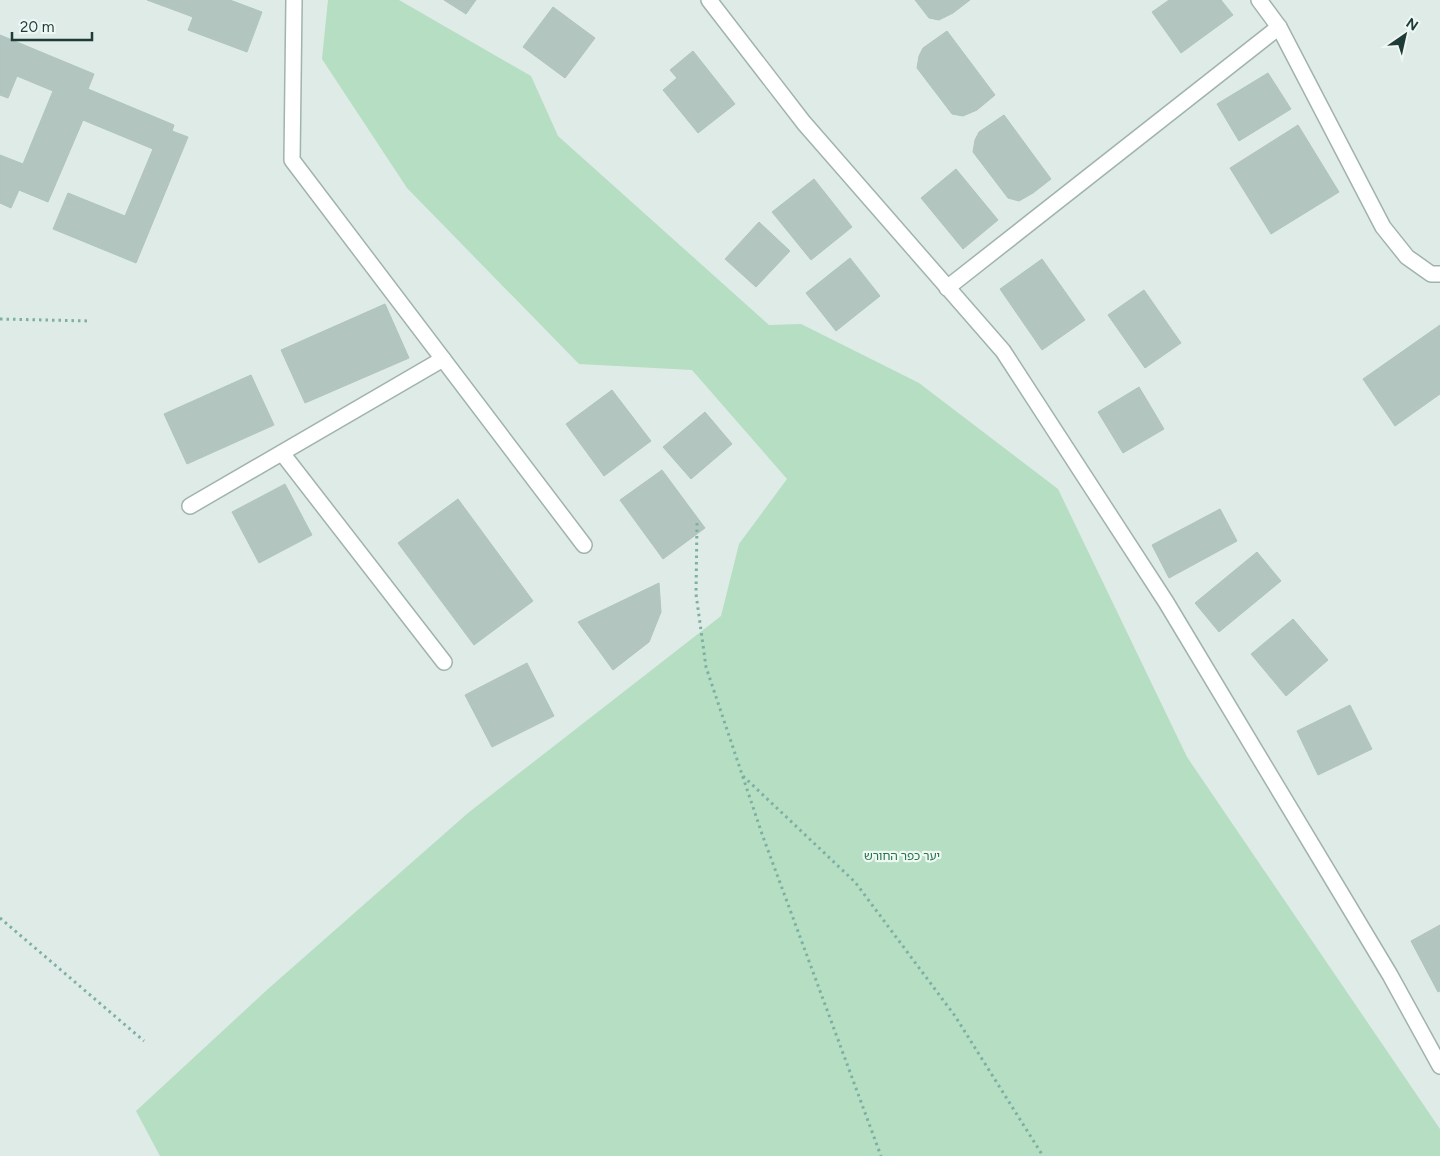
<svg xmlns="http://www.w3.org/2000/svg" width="1440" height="1156" font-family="Figtree,'Noto Sans Hebrew',sans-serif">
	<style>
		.green { fill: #b5dec3 }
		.building { fill: #b3c5bf; stroke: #b0c4be }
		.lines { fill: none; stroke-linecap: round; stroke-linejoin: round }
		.minor-casing { stroke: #a1b3ae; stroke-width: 18 }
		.path { stroke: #7cb0a4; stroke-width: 3; stroke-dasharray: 2.5 4; stroke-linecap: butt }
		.minor { stroke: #fff; stroke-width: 15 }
		.labels { text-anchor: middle; stroke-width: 4.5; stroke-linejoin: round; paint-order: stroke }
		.park-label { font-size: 12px; fill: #26744a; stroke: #eef7f3 }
	</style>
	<rect width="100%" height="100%" fill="#deebe6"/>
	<!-- green -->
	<polygon class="green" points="328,0 399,0 531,76 558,136 769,325 801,324 919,383 1058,489 1187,757 1440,1129 1440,1156 160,1156 136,1111 268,989 468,813 721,616 739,544 787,479 692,370 579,364 407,188 322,59"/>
	<!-- building -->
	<g class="building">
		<polygon points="147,0 230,0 262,12 247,52 188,30 193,17"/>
		<polygon points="444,0 476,0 466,14"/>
		<polygon points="915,0 970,0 953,13 939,20 929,18"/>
		<polygon points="1169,0 1221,0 1233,15 1181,53 1152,12"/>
		<polygon points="553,7 595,38 565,78 523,47"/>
		<polygon points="947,31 995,95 977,110 963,116 952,114 917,68 919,56 923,48"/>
		<polygon points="0,35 94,74 88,89 174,125 172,131 188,137 136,263 53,229 68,193 125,216 153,149 83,120 48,202 19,190 11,208 0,203 0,155 23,164 53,91 17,76 8,98 0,95"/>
		<polygon points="693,51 735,104 698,133 663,90 677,78 670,70"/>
		<polygon points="1268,73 1291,109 1239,141 1217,104"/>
		<polygon points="1004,115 1051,179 1033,193 1019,201 1008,198 973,152 975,140 979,132"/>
		<polygon points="1298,125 1339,192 1271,234 1230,168"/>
		<polygon points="956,169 998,220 963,249 921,198"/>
		<polygon points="814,179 852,227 811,260 772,212"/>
		<polygon points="759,222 790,251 756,287 725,259"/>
		<polygon points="850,258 880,296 836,331 806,293"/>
		<polygon points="1042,259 1085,320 1042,350 1000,289"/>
		<polygon points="1144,290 1181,343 1145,368 1108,315"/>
		<polygon points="385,304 409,358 305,403 281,350"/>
		<polygon points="1440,325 1440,394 1395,426 1363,379"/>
		<polygon points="251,375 274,425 187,464 164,414"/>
		<polygon points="1139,387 1164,429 1123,453 1098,412"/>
		<polygon points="612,390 651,441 604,476 566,424"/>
		<polygon points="705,412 732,444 691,479 663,447"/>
		<polygon points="662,470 705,528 663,559 620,500"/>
		<polygon points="285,484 312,535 259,563 232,512"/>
		<polygon points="458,499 533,601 474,645 398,543"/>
		<polygon points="1220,509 1237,541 1169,578 1152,545"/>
		<polygon points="1257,552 1281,581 1219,632 1195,603"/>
		<polygon points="659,583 661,612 649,642 613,670 578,622"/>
		<polygon points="1293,619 1328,660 1286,696 1251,654"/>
		<polygon points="527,663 554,716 492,747 465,695"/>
		<polygon points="1350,705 1372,749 1318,775 1297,731"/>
		<polygon points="1440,925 1440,991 1438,992 1411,941"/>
	</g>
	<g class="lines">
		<!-- minor casing -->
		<g class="minor-casing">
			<g id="minor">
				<polyline points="294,0 292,160 584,545"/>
				<polyline points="709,0 804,123 1003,351 1166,602 1390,975 1440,1066"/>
				<polyline points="1259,0 1279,27 1383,227 1407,257 1431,274 1440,274"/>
				<polyline points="947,288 1279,27"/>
				<polyline points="282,453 444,662"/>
				<polyline points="190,506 443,359"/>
			</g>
		</g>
		<!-- path -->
		<g class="path">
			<polyline points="0,319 91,321"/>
			<polyline points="697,523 696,594 706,667 762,834 881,1156"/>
			<polyline points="743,776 855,882 955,1016 1043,1156"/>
			<polyline points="0,918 144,1041"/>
		</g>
		<!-- minor -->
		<use href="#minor" class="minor"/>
	</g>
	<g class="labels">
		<!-- park labels -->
		<g class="park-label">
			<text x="902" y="860">יער כפר החורש</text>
		</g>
	</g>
	<!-- north arrow -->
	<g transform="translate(1405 35) rotate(34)" stroke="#eef7f3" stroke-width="4" paint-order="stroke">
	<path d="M0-4L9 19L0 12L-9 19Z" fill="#1e3b36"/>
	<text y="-8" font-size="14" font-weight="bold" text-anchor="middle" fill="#1e3b36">N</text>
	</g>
	<!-- scale -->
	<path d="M12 32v8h80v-8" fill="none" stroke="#1e3b36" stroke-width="2.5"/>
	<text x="20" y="32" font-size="15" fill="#1e3b36" stroke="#eef7f3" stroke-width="4" paint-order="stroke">20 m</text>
</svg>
